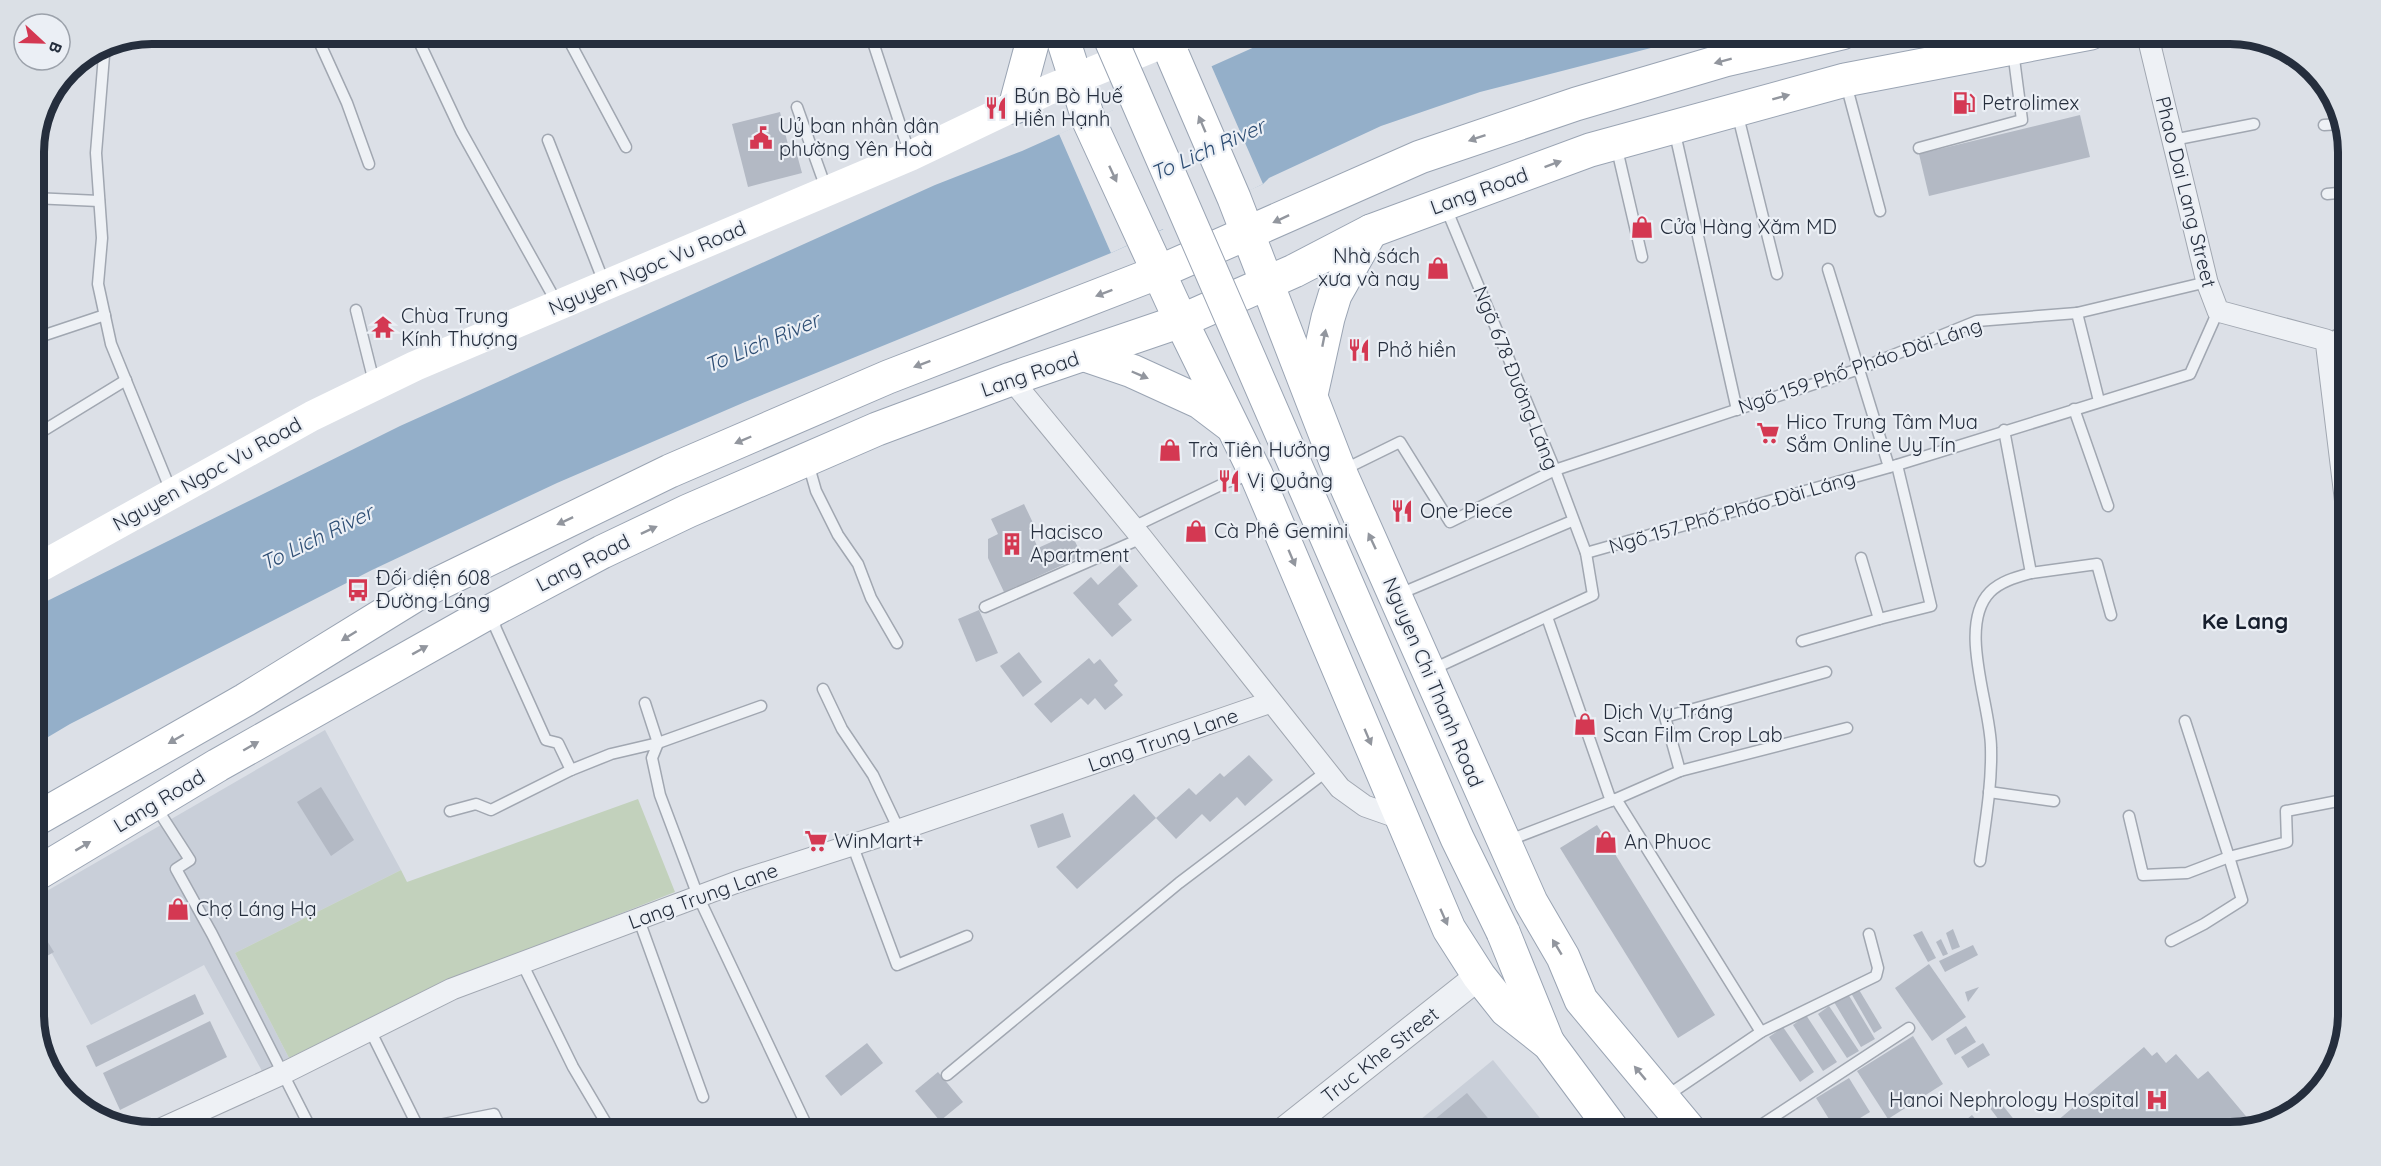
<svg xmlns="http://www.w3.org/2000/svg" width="2381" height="1166" font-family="Quicksand,sans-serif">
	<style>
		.built { fill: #c9cfd9 }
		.green { fill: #c2d1bc }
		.water { fill: #94afc9 }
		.pier { fill: #dce0e7 }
		.building { fill: #b3b9c4 }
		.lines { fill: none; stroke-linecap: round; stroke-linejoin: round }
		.service-casing { stroke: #a1a7b1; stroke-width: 13 }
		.minor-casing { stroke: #a1a7b1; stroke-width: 23 }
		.tertiary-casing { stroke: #a1a7b1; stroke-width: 29 }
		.primary-casing { stroke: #9aa4b3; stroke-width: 35 }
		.service { stroke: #eef1f5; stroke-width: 10 }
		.minor { stroke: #eef1f5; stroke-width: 21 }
		.tertiary { stroke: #eef1f5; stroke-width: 27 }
		.secondary { stroke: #fff; stroke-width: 30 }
		.primary { stroke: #fff; stroke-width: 33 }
		.primary-bridge-casing { stroke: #9aa4b3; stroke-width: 35; stroke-linecap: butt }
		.primary-bridge { stroke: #fff; stroke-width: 33 }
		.oneway { fill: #92969e }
		.labels { text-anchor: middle; stroke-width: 4.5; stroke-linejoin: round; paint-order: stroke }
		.poi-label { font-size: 20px; fill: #252e3d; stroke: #ebeff5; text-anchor: start }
		.street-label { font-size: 20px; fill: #252e3d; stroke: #ebeff5 }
		.water-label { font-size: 21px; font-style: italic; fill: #2d4d73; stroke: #ebeff5 }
		.quarter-label { font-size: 22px; font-weight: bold; fill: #171f2e; stroke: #ebeff5 }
		.rim { fill: none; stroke: #252e3d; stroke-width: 8 }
	</style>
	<rect width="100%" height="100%" fill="#dce0e7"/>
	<!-- built -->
	<g class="built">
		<polygon points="325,730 401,870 235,953 289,1058 262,1071 204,965 91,1025 33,919 33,899"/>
		<polygon points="1493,1060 1552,1133 1404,1133"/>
	</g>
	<!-- green -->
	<polygon class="green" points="638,799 675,892 459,977 289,1058 235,953 401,870 407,882"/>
	<!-- water -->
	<polygon class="water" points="1286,33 1709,33 1480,92 1381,126 1269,178 1263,184 1111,253 745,402 557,483 372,570 70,724 33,746 33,608 400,426 935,185 1022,151"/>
	<!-- pier -->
	<polygon class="pier" points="1211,65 1263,184 1165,232 1163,229 1111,253 1059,134 1113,110 1112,107 1158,86 1159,89"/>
	<!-- building -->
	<g class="building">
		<polygon points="780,112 790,153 796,151 802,173 748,187 732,124"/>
		<polygon points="2080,115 2090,157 1929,196 1919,154"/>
		<polygon points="1024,504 1034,525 1029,528 1038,548 1071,533 1082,556 1004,592 988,558 988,539 998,534 991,519"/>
		<polygon points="1120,565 1138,586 1118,604 1132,620 1112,637 1073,593 1091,577 1098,585"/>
		<polygon points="979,610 998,653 976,662 958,619"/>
		<polygon points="1019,652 1042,682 1023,697 1000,666"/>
		<polygon points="1089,658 1094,664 1100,659 1118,681 1114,685 1123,695 1105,710 1095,698 1088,705 1081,698 1051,723 1034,704"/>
		<polygon points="1249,755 1273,780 1245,806 1237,797 1210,822 1202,814 1176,839 1156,818 1189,788 1196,795 1220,773 1224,777"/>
		<polygon points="321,787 354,840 331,856 297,802"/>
		<polygon points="1134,794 1156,818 1077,889 1056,867"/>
		<polygon points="1063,813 1071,837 1038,848 1030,825"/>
		<polygon points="1597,825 1715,1015 1678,1038 1560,848"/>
		<polygon points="1953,929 1960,947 1952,950 1946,933"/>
		<polygon points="41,931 54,952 33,964 33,935"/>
		<polygon points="1922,931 1936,958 1928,962 1913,935"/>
		<polygon points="1941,939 1948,954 1943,956 1936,942"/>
		<polygon points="1973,945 1978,955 1945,972 1939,961"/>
		<polygon points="1929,964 1966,1017 1932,1041 1895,988"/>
		<polygon points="1979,987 1968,1002 1965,992"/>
		<polygon points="1858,988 1882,1028 1874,1033 1851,993"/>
		<polygon points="195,994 204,1014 96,1067 86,1046"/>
		<polygon points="1848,994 1875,1039 1861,1047 1834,1002"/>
		<polygon points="1829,1006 1859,1051 1847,1058 1818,1014"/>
		<polygon points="1806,1015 1837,1062 1823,1071 1793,1025"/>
		<polygon points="210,1021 227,1057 120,1110 103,1073"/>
		<polygon points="1966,1026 1976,1042 1955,1055 1946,1039"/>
		<polygon points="1783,1027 1814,1072 1800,1082 1769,1037"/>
		<polygon points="1913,1036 1943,1084 1888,1119 1857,1071"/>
		<polygon points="867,1043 883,1063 841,1096 825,1076"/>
		<polygon points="1983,1043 1990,1055 1968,1068 1961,1057"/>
		<polygon points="2144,1047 2152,1056 2157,1052 2166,1063 2176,1054 2198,1079 2208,1071 2250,1121 2239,1130 2230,1133 2043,1133"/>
		<polygon points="938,1072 963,1102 940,1121 915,1091"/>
		<polygon points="1849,1078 1870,1112 1837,1132 1816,1098"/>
		<polygon points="1467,1093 1492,1123 1480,1133 1418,1133"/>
		<polygon points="1995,1096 2025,1133 2009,1133 1986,1103"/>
		<polygon points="1972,1115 1987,1133 1950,1133"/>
	</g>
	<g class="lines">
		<!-- service casing -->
		<g class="service-casing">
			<g id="service">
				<polyline points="326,33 317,37 347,103 369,164"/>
				<polyline points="415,33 461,131 557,303"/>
				<polyline points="565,33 626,147"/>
				<polyline points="870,33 910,155"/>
				<polyline points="105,43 96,153 102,238 98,284 111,344 171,491"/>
				<polyline points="1846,84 1880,211"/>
				<polyline points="797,107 827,191"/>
				<polyline points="1737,112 1777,274"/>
				<polyline points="2324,125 2341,124"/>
				<polyline points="1674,129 1737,410"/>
				<polyline points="548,140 605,285"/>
				<polyline points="2173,140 2254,124"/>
				<polyline points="1616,145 1642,257"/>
				<polyline points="1919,148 2022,120 2013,51"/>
				<polyline points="2327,194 2348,192"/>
				<polyline points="33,198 99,201"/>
				<polyline points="1828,269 1889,467"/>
				<polyline points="356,310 374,382"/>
				<polyline points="2077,313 2099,401"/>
				<polyline points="33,339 105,315"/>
				<polyline points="2326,340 2348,330"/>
				<polyline points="2074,409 2108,506"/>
				<polyline points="33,437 126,380"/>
				<polyline points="808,463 816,491 838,535 858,564 871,598 897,643"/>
				<polyline points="1343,470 1400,442 1450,522 1555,470 1859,369 1977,321 2077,313 2207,282"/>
				<polyline points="1133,527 1227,482 1252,475"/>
				<polyline points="1586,553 1897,465 2190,374 2218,311"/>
				<polyline points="1861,558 1879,619"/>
				<polyline points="2031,573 2097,564 2111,615"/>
				<polyline points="1397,595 1572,521"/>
				<polyline points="985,607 1142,538"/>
				<polyline points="492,614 496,629 546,740 558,743 571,770"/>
				<polyline points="1547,617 1611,801"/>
				<polyline points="1802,641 1879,619 1931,606 1897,465"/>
				<polyline points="1431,670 1593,595 1586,553 1555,470 1446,208"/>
				<polyline points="823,689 842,729 873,775 899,830"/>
				<polyline points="645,703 658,743 652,758 660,795 698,896 810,1133"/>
				<polyline points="1680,771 1665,717 1826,672"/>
				<polyline points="1989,792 2054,801"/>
				<polyline points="1616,799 1761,1032"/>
				<polyline points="156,807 190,860 176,869 212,934 313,1133"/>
				<polyline points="450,811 476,804 491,810 571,770 611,754 658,743 761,706"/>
				<polyline points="2129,816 2143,875 2187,873 2229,857 2185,721"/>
				<polyline points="1507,841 1616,799 1680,771 1847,728"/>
				<polyline points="852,844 897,965 967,936"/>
				<path d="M1980,861c5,-37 12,-75 11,-113 0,-42 -34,-122 -1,-156 11,-11 27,-15 41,-19l-27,-143"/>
				<polyline points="639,920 703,1097"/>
				<polyline points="2171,941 2204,924 2242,900 2229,857 2287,842 2286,811 2348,799"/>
				<polyline points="522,963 573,1067 612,1133"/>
				<polyline points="370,1030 419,1129 494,1114 503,1133"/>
				<polyline points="947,1075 1179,883 1327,771"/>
				<polyline points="1665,1097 1761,1032 1876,976 1878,968 1869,934"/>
				<polyline points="1749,1133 1909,1028"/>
			</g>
		</g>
		<!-- minor casing -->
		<g class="minor-casing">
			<g id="minor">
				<polyline points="2147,33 2207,282 2218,311 2326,340 2348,521"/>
				<polyline points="1011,379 1142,538 1340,788 1365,806 1402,819"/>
				<polyline points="152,1133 282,1074 452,989 737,882 899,830 1271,702"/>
			</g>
		</g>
		<!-- tertiary casing -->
		<g class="tertiary-casing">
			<polyline id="tertiary" points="1281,1133 1479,976"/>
		</g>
		<!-- primary casing -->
		<g class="primary-casing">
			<g id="primary">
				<polyline points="1061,33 1089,121 1181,321 1256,474 1449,929 1479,976 1506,1010 1549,1044 1615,1133"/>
				<polyline points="1163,33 1234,198 1340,472 1531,902 1563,957 1581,1000 1692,1133"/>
				<polyline points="1015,107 1035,33"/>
				<polyline points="1085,355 1132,371 1200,402 1229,424"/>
				<polyline points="1311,395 1328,318 1335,295 1371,231"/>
				<polyline points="33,821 245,700 417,594 670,471 888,377 1159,272 1420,157 1576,104 1725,60 1842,33"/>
				<polyline points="33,876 218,765 491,611 602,552 688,511 877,429 1011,379 1181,321 1294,271 1371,231 1590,150 1845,80 2091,33"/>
				<polyline points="1503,932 1548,1043"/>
			</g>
		</g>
		<!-- service -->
		<use href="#service" class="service"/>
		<!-- minor -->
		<use href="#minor" class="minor"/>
		<!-- tertiary -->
		<use href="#tertiary" class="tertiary"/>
		<!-- secondary -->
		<polyline class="secondary" points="33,571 312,416 415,366 910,156 1048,90 1187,33"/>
		<!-- primary -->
		<use href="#primary" class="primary"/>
		<!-- primary-bridge casing -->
		<g class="primary-bridge-casing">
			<polyline id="primary-bridge" points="1108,33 1457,838 1503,932"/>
		</g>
		<!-- primary-bridge -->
		<use href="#primary-bridge" class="primary-bridge"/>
	</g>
	<!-- one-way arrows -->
	<defs><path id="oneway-solid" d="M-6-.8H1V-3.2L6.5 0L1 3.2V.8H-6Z" transform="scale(1.5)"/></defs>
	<g class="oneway">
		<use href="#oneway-solid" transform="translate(1723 61) rotate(165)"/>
		<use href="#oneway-solid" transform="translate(1781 97) rotate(-15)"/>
		<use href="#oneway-solid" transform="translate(1202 124) rotate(-113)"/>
		<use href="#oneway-solid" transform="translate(1477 138) rotate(161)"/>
		<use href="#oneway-solid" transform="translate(1553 164) rotate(-20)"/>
		<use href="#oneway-solid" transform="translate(1113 174) rotate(65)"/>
		<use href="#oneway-solid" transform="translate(1281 219) rotate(155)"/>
		<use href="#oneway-solid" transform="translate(1104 293) rotate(159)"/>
		<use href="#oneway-solid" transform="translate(1324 338) rotate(-79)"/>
		<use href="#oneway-solid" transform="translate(922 364) rotate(159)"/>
		<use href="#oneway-solid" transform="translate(1140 375) rotate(23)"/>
		<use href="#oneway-solid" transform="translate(743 440) rotate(157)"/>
		<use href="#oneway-solid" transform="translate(565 521) rotate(155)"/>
		<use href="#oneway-solid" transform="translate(649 530) rotate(-25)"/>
		<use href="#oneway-solid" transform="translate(1372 541) rotate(-115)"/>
		<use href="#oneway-solid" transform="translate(1292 558) rotate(67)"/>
		<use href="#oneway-solid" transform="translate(349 636) rotate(148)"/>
		<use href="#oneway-solid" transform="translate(420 650) rotate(-29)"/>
		<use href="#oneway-solid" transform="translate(1368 737) rotate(67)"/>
		<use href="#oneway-solid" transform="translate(176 739) rotate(150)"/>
		<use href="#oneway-solid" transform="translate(251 746) rotate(-30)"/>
		<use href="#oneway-solid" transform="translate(83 846) rotate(-31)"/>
		<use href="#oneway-solid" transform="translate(1444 917) rotate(66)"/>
		<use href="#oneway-solid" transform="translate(1557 947) rotate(-121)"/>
		<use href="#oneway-solid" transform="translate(1640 1073) rotate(-130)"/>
	</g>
	<!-- icons -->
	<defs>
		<g id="fuel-bare" transform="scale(1.8)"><path d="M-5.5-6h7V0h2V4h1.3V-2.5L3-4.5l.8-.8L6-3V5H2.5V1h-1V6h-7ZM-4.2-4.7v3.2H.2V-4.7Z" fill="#d43852" stroke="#ebeff5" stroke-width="2.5" paint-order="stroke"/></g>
		<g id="restaurant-bare" transform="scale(1.8)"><path d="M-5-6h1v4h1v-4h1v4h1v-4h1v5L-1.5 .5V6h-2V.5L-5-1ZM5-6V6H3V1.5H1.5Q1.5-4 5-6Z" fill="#d43852" stroke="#ebeff5" stroke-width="2.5" paint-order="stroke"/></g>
		<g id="civic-bare" transform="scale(1.8)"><path d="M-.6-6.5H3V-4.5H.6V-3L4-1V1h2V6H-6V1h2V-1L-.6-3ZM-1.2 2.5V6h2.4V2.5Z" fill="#d43852" stroke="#ebeff5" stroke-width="2.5" paint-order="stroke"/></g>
		<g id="shop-bare" transform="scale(1.8)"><path d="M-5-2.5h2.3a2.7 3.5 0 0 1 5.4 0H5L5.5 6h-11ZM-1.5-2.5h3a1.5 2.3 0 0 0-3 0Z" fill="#d43852" stroke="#ebeff5" stroke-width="2.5" paint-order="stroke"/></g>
		<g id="temple-bare" transform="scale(1.8)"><path d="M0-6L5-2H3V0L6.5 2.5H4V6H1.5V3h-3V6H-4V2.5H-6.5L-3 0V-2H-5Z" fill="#d43852" stroke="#ebeff5" stroke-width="2.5" paint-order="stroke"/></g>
		<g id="supermarket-bare" transform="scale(1.8)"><path d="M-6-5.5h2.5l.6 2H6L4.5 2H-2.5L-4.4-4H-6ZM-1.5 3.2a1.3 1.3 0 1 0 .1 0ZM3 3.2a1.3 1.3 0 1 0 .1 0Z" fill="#d43852" stroke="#ebeff5" stroke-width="2.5" paint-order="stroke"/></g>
		<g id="building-bare" transform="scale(1.8)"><path d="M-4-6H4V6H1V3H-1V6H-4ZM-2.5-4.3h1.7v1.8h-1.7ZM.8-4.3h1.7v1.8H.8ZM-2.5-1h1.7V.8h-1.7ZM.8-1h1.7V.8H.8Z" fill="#d43852" stroke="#ebeff5" stroke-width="2.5" paint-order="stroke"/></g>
		<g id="bus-bare" transform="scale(1.8)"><path d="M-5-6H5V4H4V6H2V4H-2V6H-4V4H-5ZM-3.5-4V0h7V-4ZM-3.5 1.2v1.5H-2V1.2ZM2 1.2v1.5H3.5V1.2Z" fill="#d43852" stroke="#ebeff5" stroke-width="2.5" paint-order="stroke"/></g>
		<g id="hospital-bare" transform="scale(1.8)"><path d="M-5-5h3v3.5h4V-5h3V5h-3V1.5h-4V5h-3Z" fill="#d43852" stroke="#ebeff5" stroke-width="2.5" paint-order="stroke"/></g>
	</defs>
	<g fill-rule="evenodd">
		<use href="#fuel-bare" x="1964" y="103"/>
		<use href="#restaurant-bare" x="996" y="108"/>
		<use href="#civic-bare" x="761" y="138"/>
		<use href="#shop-bare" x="1642" y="227"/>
		<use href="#shop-bare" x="1438" y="268"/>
		<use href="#temple-bare" x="383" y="327"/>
		<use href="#restaurant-bare" x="1359" y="350"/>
		<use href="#supermarket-bare" x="1768" y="433"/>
		<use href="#shop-bare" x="1170" y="450"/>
		<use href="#restaurant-bare" x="1229" y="481"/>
		<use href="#restaurant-bare" x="1402" y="511"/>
		<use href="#shop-bare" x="1196" y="531"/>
		<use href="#building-bare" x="1012" y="544"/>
		<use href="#bus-bare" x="358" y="590"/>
		<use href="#shop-bare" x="1585" y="724"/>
		<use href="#supermarket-bare" x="816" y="841"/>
		<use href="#shop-bare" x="1606" y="842"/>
		<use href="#shop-bare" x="178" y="909"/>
		<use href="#hospital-bare" x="2157" y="1100"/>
	</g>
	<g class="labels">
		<!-- poi labels -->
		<g class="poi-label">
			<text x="1014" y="103">Bún Bò Huế<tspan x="1014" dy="23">Hiền Hạnh</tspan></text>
			<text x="1982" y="110">Petrolimex</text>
			<text x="779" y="133">Uỷ ban nhân dân<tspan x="779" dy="23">phường Yên Hoà</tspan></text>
			<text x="1660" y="234">Cửa Hàng Xăm MD</text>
			<text x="1420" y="263" text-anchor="end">Nhà sách<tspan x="1420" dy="23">xưa và nay</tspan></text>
			<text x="401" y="323">Chùa Trung<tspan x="401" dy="23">Kính Thượng</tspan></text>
			<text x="1377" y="357">Phở hiền</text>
			<text x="1786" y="429">Hico Trung Tâm Mua<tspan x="1786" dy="23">Sắm Online Uy Tín</tspan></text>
			<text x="1188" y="457">Trà Tiên Hưởng</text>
			<text x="1247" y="488">Vị Quảng</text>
			<text x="1420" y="518">One Piece</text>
			<text x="1214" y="538">Cà Phê Gemini</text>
			<text x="1030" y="539">Hacisco<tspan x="1030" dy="23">Apartment</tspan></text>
			<text x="376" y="585">Đối diện 608<tspan x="376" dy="23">Đường Láng</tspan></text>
			<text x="1603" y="719">Dịch Vụ Tráng<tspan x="1603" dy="23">Scan Film Crop Lab</tspan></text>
			<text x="834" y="848">WinMart+</text>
			<text x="1624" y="849">An Phuoc</text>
			<text x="196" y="916">Chợ Láng Hạ</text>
			<text x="2139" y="1107" text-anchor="end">Hanoi Nephrology Hospital</text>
		</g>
		<!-- street labels -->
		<g class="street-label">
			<text transform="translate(1479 191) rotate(-20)" y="7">Lang Road</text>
			<text transform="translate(2186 192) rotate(76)" y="7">Phao Dai Lang Street</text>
			<text transform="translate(647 268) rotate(-23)" y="7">Nguyen Ngoc Vu Road</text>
			<text transform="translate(1860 366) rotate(-19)" y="7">Ngõ 159 Phố Pháo Đài Láng</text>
			<text transform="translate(1030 374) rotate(-19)" y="7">Lang Road</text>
			<text transform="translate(1516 378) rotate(68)" y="7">Ngõ 678 Đường Láng</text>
			<text transform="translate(207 474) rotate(-29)" y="7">Nguyen Ngoc Vu Road</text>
			<text transform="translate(1732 512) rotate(-16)" y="7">Ngõ 157 Phố Pháo Đài Láng</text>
			<text transform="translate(583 563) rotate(-27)" y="7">Lang Road</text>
			<text transform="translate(1433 682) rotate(67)" y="7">Nguyen Chi Thanh Road</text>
			<text transform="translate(1163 740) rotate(-19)" y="7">Lang Trung Lane</text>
			<text transform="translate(159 801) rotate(-31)" y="7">Lang Road</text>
			<text transform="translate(703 896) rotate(-20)" y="7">Lang Trung Lane</text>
			<text transform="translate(1380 1055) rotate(-38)" y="7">Truc Khe Street</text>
		</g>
		<!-- water labels -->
		<g class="water-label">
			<text transform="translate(1208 150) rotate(-24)" y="7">To Lich River</text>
			<text transform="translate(762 343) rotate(-23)" y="7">To Lich River</text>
			<text transform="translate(317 538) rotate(-26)" y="7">To Lich River</text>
		</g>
		<!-- quarter labels -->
		<g class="quarter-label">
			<text x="2245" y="629">Ke Lang</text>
		</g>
	</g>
	<!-- crop -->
	<path d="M0 0H2381V1166H0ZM152 44H2230A108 108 0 0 1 2338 152V1014A108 108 0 0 1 2230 1122H152A108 108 0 0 1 44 1014V152A108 108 0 0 1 152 44Z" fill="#dbe0e6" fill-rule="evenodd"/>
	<path class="rim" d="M152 44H2230A108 108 0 0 1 2338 152V1014A108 108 0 0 1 2230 1122H152A108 108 0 0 1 44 1014V152A108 108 0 0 1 152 44Z"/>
	<!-- north arrow -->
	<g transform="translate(42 42) rotate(112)"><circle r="28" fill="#ebeff5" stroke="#9ca2ab" stroke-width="1.5"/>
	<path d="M0-4.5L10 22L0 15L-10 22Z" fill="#d43852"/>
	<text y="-9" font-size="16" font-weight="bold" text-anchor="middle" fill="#252e3d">B</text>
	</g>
</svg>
